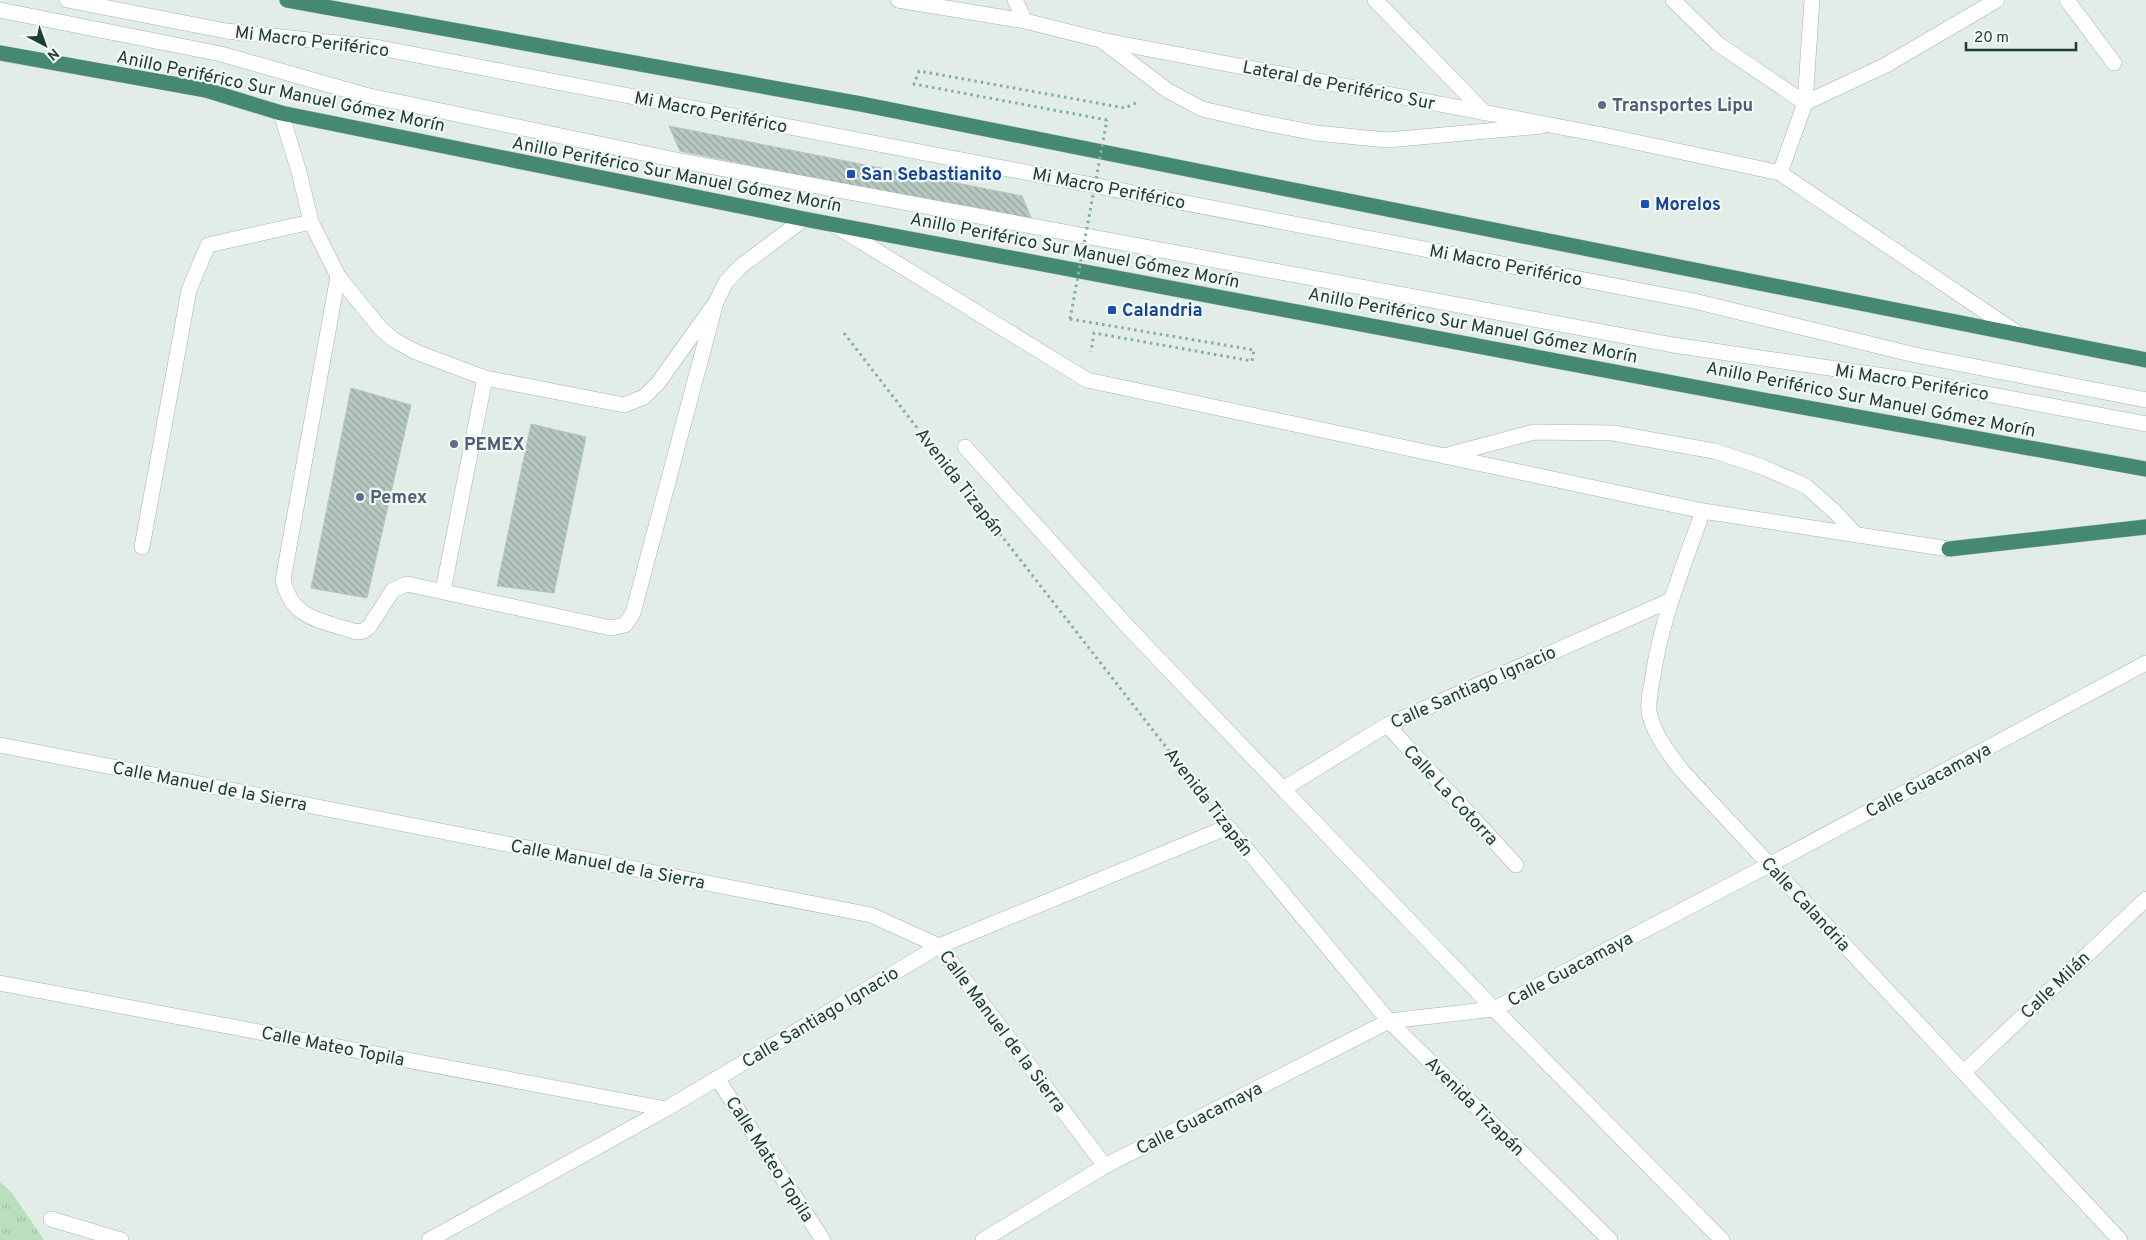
<svg xmlns="http://www.w3.org/2000/svg" width="2146" height="1240" font-family="Overpass,sans-serif">
	<style>
		.grass { fill: url(#grass-tufts) }
		.building { fill: url(#building-back-hatch); stroke: #b3c7bc }
		.lines { fill: none; stroke-linecap: round; stroke-linejoin: round }
		.service-casing { stroke: #a3b5ad; stroke-width: 16 }
		.minor-casing { stroke: #a3b5ad; stroke-width: 16 }
		.tertiary-casing { stroke: #a3b5ad; stroke-width: 16 }
		.trunk-casing { stroke: #c1c9c6; stroke-width: 16 }
		.path { stroke: #80b29c; stroke-width: 3; stroke-dasharray: 2.5 4; stroke-linecap: butt }
		.service { stroke: #fff; stroke-width: 15 }
		.minor { stroke: #fff; stroke-width: 15 }
		.tertiary { stroke: #fff; stroke-width: 15 }
		.trunk { stroke: #468972; stroke-width: 15 }
		.path-bridge { stroke: #80b29c; stroke-width: 3; stroke-dasharray: 2.5 4; stroke-linecap: butt }
		.service-dot { fill: #5c6f8a; stroke: #f2f9f5; stroke-width: 2 }
		.transit-dot { fill: #1a4fb4; stroke: #f2f9f5; stroke-width: 2 }
		.labels { text-anchor: middle; stroke-width: 4.5; stroke-linejoin: round; paint-order: stroke }
		.street-label { font-size: 18px; fill: #203f33; stroke: #f2f9f5 }
		.service-label { font-size: 18px; font-weight: bold; fill: #4e5e75; stroke: #f2f9f5; text-anchor: start }
		.transit-label { font-size: 18px; font-weight: bold; fill: #164399; stroke: #f2f9f5; text-anchor: start }
	</style>
	<defs>
		<pattern id="grass-tufts" width="24" height="20" patternUnits="userSpaceOnUse" patternTransform="scale(1.25)"><rect width="24" height="20" fill="#b9dfbf"/><path d="M3 7l-1-3M5 7V3M7 7l1-3M15 17l-1-3M17 17v-4M19 17l1-3" fill="none" stroke="#9fc0a5"/></pattern>
		<pattern id="building-back-hatch" width="6" height="6" patternUnits="userSpaceOnUse" patternTransform="scale(1.25)"><rect width="6" height="6" fill="#b6c8bf"/><path d="M-1 5l2 2M0 0l6 6M5-1l2 2" fill="none" stroke="#94a49c"/></pattern>
	</defs>
	<rect width="100%" height="100%" fill="#e1ede6"/>
	<!-- grass -->
	<polygon class="grass" points="0,1182 12,1193 44,1240 0,1240"/>
	<!-- building -->
	<g class="building">
		<polygon points="669,126 1022,196 1033,222 680,151"/>
		<polygon points="351,388 411,405 367,598 311,588"/>
		<polygon points="531,424 586,437 554,593 497,586"/>
	</g>
	<g class="lines">
		<!-- service casing -->
		<g class="service-casing">
			<g id="service">
				<polyline points="67,0 226,31 375,47 1694,301 1915,355 2146,400"/>
				<polyline points="0,10 221,54 365,95 676,160 1673,345 1918,381 2146,424"/>
				<polyline points="1101,40 1167,90 1202,109 1259,122 1316,133 1387,140 1542,126"/>
				<polyline points="281,113 299,172 311,222 338,276 381,329 394,340 416,352 485,378 624,405 644,397 658,383 716,302 726,282 741,266 804,219"/>
				<path d="M338,276l-55,304c9,40 39,40 73,52l7,-1 6,-4 24,-37 14,-6 204,44 14,-3 8,-12 83,-311"/>
				<polyline points="965,447 1127,626 1283,789"/>
				<polyline points="1444,456 1534,432 1613,433 1714,451 1760,466 1806,486 1834,511 1856,535"/>
				<polyline points="142,547 189,290 208,245 311,222"/>
				<polyline points="443,591 485,378"/>
			</g>
		</g>
		<!-- minor casing -->
		<g class="minor-casing">
			<g id="minor">
				<polyline points="1015,0 1025,21"/>
				<polyline points="1375,0 1485,113"/>
				<polyline points="1673,0 1718,44 1805,103 1886,65 1997,0"/>
				<polyline points="2067,0 2114,63"/>
				<polyline points="1780,173 1805,103 1812,0"/>
				<path d="M1703,511c-20,56 -43,112 -51,171 -2,11 -5,24 -2,34 5,20 21,40 33,56l437,468"/>
				<polyline points="1671,600 1387,725 1283,789 1494,1009 1722,1240"/>
				<polyline points="1387,725 1516,865"/>
				<polyline points="0,745 871,915 939,946 1105,1166"/>
				<polyline points="0,983 666,1109"/>
				<polyline points="1964,1072 2146,899"/>
				<polyline points="717,1078 823,1240"/>
				<polyline points="51,1219 121,1240"/>
				<polyline points="429,1240 666,1109 939,946 1228,827 1389,1021 1610,1240"/>
				<polyline points="983,1240 1105,1166 1389,1021 1494,1009 1769,865 2146,663"/>
			</g>
		</g>
		<!-- tertiary casing -->
		<g class="tertiary-casing">
			<g id="tertiary">
				<polyline points="898,0 1025,21 1101,40 1603,135 1780,173 2020,335"/>
				<polyline points="836,226 1087,380 1703,511 1949,549"/>
			</g>
		</g>
		<!-- trunk casing -->
		<g class="trunk-casing">
			<g id="trunk">
				<polyline points="287,0 861,104 2146,360"/>
				<polyline points="0,53 206,90 281,113 804,219 1769,401 2146,469"/>
				<polyline points="1949,549 2146,527"/>
			</g>
		</g>
		<!-- path -->
		<g class="path">
			<polyline points="1107,120 914,84 919,71 1125,108 1138,102"/>
			<polyline points="1070,319 1254,350 1252,361 1094,333 1091,352"/>
			<polyline points="844,333 938,455"/>
			<polyline points="976,503 1212,806"/>
		</g>
		<!-- service -->
		<use href="#service" class="service"/>
		<!-- minor -->
		<use href="#minor" class="minor"/>
		<!-- tertiary -->
		<use href="#tertiary" class="tertiary"/>
		<!-- trunk -->
		<use href="#trunk" class="trunk"/>
		<!-- path-bridge -->
		<polyline class="path-bridge" points="1070,319 1107,120"/>
	</g>
	<!-- markers -->
	<g class="service-dot">
		<circle cx="1602" cy="105" r="5"/>
		<circle cx="454" cy="444" r="5"/>
		<circle cx="360" cy="497" r="5"/>
	</g>
	<g class="transit-dot">
		<rect x="846" y="169" width="10" height="10" rx="2.5"/>
		<rect x="1640" y="199" width="10" height="10" rx="2.5"/>
		<rect x="1107" y="305" width="10" height="10" rx="2.5"/>
	</g>
	<g class="labels">
		<!-- street labels -->
		<g class="street-label">
			<text transform="translate(312 41) rotate(7)" y="6">Mi Macro Periférico</text>
			<text transform="translate(1339 85) rotate(11)" y="6">Lateral de Periférico Sur</text>
			<text transform="translate(281 91) rotate(12)" y="6">Anillo Periférico Sur Manuel Gómez Morín</text>
			<text transform="translate(711 112) rotate(11)" y="6">Mi Macro Periférico</text>
			<text transform="translate(677 174) rotate(11)" y="6">Anillo Periférico Sur Manuel Gómez Morín</text>
			<text transform="translate(1109 188) rotate(11)" y="6">Mi Macro Periférico</text>
			<text transform="translate(1075 250) rotate(11)" y="6">Anillo Periférico Sur Manuel Gómez Morín</text>
			<text transform="translate(1506 265) rotate(11)" y="6">Mi Macro Periférico</text>
			<text transform="translate(1473 325) rotate(11)" y="6">Anillo Periférico Sur Manuel Gómez Morín</text>
			<text transform="translate(1912 382) rotate(9)" y="6">Mi Macro Periférico</text>
			<text transform="translate(1871 399) rotate(11)" y="6">Anillo Periférico Sur Manuel Gómez Morín</text>
			<text transform="translate(960 482) rotate(52)" y="6">Avenida Tizapán</text>
			<text transform="translate(1473 687) rotate(-24)" y="6">Calle Santiago Ignacio</text>
			<text transform="translate(1928 780) rotate(-28)" y="6">Calle Guacamaya</text>
			<text transform="translate(210 786) rotate(11)" y="6">Calle Manuel de la Sierra</text>
			<text transform="translate(1451 795) rotate(47)" y="6">Calle La Cotorra</text>
			<text transform="translate(1209 802) rotate(52)" y="6">Avenida Tizapán</text>
			<text transform="translate(608 864) rotate(11)" y="6">Calle Manuel de la Sierra</text>
			<text transform="translate(1806 904) rotate(47)" y="6">Calle Calandria</text>
			<text transform="translate(1570 969) rotate(-28)" y="6">Calle Guacamaya</text>
			<text transform="translate(2055 985) rotate(-44)" y="6">Calle Milán</text>
			<text transform="translate(820 1017) rotate(-31)" y="6">Calle Santiago Ignacio</text>
			<text transform="translate(1003 1031) rotate(53)" y="6">Calle Manuel de la Sierra</text>
			<text transform="translate(333 1046) rotate(11)" y="6">Calle Mateo Topila</text>
			<text transform="translate(1475 1106) rotate(45)" y="6">Avenida Tizapán</text>
			<text transform="translate(1199 1118) rotate(-27)" y="6">Calle Guacamaya</text>
			<text transform="translate(770 1159) rotate(57)" y="6">Calle Mateo Topila</text>
		</g>
		<!-- service labels -->
		<g class="service-label">
			<text x="1612" y="111">Transportes Lipu</text>
			<text x="464" y="450">PEMEX</text>
			<text x="370" y="503">Pemex</text>
		</g>
		<!-- transit labels -->
		<g class="transit-label">
			<text x="861" y="180">San Sebastianito</text>
			<text x="1655" y="210">Morelos</text>
			<text x="1122" y="316">Calandria</text>
		</g>
	</g>
	<!-- north arrow -->
	<g transform="translate(45 45) rotate(139)" stroke="#f2f9f5" stroke-width="4" paint-order="stroke">
	<path d="M0-4L9 19L0 12L-9 19Z" fill="#203f33"/>
	<text y="-8" font-size="14" font-weight="bold" text-anchor="middle" fill="#203f33">N</text>
	</g>
	<!-- scale -->
	<path d="M1966 42v8h110v-8" fill="none" stroke="#203f33" stroke-width="2.5"/>
	<text x="1974" y="42" font-size="15" fill="#203f33" stroke="#f2f9f5" stroke-width="4" paint-order="stroke">20 m</text>
</svg>
